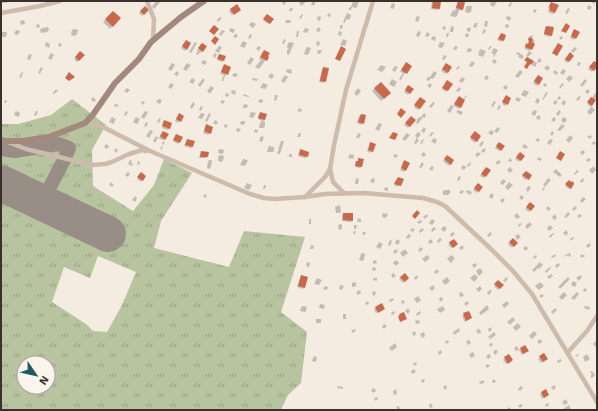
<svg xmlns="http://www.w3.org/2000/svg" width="598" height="411" font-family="'Work Sans',sans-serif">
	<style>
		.grass { fill: url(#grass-tufts); fill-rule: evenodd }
		.shadow { fill: #0003 }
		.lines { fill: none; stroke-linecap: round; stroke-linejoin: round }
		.taxiway { stroke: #988e86; stroke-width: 14 }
		.runway { stroke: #988e86; stroke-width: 36 }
		.building { fill: #c8694b }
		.street { stroke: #cdbbac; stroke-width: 4.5 }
		.secondary { stroke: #a18a7d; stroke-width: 6 }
	</style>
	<defs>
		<pattern id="grass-tufts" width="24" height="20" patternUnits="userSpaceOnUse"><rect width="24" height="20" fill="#b8c4a0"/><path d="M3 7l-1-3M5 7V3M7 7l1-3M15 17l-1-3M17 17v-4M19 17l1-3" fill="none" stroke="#97a083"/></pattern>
	</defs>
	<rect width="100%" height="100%" fill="#f4ebe1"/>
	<!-- grass -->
	<path class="grass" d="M72,99l34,26 -14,25 1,36 40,25 21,-26 10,-26 28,14 -31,48 -7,27 75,19 15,-36 61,6 -24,75 26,20 -6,51 -13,12 -7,15h-280v-286h17l33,-9zM98,256l38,16 -14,33 -15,27 -14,-1 -7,-7 -34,-22 12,-35 26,11zM24,363h24v24h-24z"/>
	<!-- shadow -->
	<g class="shadow">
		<rect x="2" y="1" width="5" height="2"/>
		<polygon points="156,1 161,1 154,9 152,7"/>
		<polygon points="282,1 285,1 286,4 283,5"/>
		<polygon points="300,1 306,1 302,6 299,3"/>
		<polygon points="353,1 359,1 357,7 356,8 352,7 351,10 348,10 350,7 351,7"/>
		<polygon points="432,1 440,1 439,9 437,10 431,9"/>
		<polygon points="459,1 462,1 460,2 462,9 461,11 459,10 457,16 456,17 450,16 453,10 455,11 457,3"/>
		<polygon points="491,1 497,1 494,7 490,5"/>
		<polygon points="590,1 596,1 594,4"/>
		<polygon points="312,2 315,2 315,5 311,5"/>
		<polygon points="511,2 512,3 510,7 508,6"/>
		<polygon points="392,3 395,4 394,9 390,8"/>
		<polygon points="550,4 555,13 553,14 548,12 550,8 548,8"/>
		<polygon points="588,5 592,7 590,10 587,9"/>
		<polygon points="467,6 472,6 471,12 469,13 465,12 466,7"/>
		<polygon points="145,7 148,10 142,16 139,13"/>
		<polygon points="290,8 293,8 292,11 289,11"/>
		<polygon points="568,8 570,9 567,14 565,13"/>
		<polygon points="231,9 238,11 232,15 229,11"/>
		<polygon points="534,9 537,10 535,13 533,12"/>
		<polygon points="113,12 120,18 110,29 103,22"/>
		<polygon points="329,13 331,14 330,17 327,16"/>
		<polygon points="347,13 351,15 350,19 348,20 346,19 345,23 343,22"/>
		<polygon points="302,14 303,15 301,19 299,18"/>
		<polygon points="267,15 272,19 268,24 263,20"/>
		<polygon points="318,16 321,17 320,21 317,20"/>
		<polygon points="417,16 420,17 418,22 415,21"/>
		<polygon points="507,16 511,17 510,21 506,19"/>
		<polygon points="220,17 222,18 218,22 217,20"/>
		<polygon points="24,20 25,24 21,25 20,21"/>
		<polygon points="286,20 291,20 290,23 285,23"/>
		<polygon points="485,21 488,21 487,27 484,26"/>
		<polygon points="252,22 256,24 253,28 249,25"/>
		<polygon points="475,23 478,23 476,28 473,27"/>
		<polygon points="37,24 40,25 39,28 36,27"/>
		<polygon points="506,24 509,25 508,28 505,27"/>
		<polygon points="340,25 343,25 342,29 340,29"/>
		<polygon points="444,26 446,27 445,30 442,29"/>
		<polygon points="451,26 454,27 453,32 450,32"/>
		<polygon points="48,27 49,30 47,32 41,33 40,30 42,28"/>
		<polygon points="318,27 321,29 319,32 316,31"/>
		<polygon points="546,27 551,35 550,37 544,35 545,28"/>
		<polygon points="231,28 235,30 233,33 229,31"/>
		<polygon points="305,28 309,29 307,33 303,32"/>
		<polygon points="467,28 471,28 470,32 467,31"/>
		<polygon points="74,29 78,30 77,34 75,36 71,35 72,30"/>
		<polygon points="484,29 486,30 484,34 482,33"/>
		<polygon points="16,30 20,31 18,35 14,34"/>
		<polygon points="222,30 225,31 221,36 219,34"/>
		<polygon points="297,31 299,31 298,37 296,37"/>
		<polygon points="339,31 342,32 341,36 338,35"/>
		<polygon points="418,31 421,32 419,37 416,36"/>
		<polygon points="2,32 7,32 6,37 2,37"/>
		<polygon points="427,32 430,34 428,37 425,36"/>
		<polygon points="573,32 575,38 574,40 570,38"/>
		<polygon points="447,33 449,33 448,37 446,37"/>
		<polygon points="466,33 469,34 468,37 465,37"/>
		<polygon points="235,34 238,35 236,38 233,37"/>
		<polygon points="250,34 252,35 250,39 248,38"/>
		<polygon points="501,34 503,40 502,42 497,40"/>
		<polygon points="531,35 533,36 532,39 535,41 529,51 524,48 530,41 528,40"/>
		<polygon points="433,36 436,37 435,41 431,39"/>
		<polygon points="561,36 563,37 561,40 559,38"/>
		<polygon points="284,39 286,40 284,44 282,43"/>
		<polygon points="343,39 347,41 345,46 340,45"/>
		<polygon points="243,41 247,43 244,48 240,46"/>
		<polygon points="317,41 320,42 319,46 316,45"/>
		<polygon points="46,42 50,44 49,48 45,46"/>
		<polygon points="195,42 197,43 191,53 189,52"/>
		<polygon points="290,42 294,43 289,55 287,54 287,50 289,49 287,48 288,43"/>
		<polygon points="440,42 445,43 442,48 438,47"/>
		<polygon points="59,43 62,44 60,47 58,46"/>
		<polygon points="185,43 190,44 185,51 181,48"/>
		<polygon points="201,45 202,51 201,53 200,52 198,55 196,54 198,51 197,50"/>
		<polygon points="219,46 222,47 219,53 215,51"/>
		<polygon points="258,46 261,47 259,51 256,49"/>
		<polygon points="455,46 458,47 456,50 453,49"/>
		<polygon points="490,46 492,46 489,50 488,49"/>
		<polygon points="307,47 311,48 309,53 308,55 304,54 306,48"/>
		<polygon points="575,47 577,49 573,53 571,51"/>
		<polygon points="468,48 472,49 471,52 467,52"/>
		<polygon points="494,48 498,50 494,57 493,56 494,54 491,53"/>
		<polygon points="480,49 486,51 483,57 478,55"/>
		<polygon points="318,50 322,50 320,54 317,53"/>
		<polygon points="529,51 532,53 528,57 526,56"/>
		<polygon points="80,52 84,55 77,62 74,59"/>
		<polygon points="263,52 268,57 259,69 255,67 261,60 259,59"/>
		<polygon points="518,52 524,56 522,59 518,57 519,55 516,54"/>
		<polygon points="51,53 54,55 51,60 48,58"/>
		<polygon points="214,53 217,54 215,58 213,57"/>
		<polygon points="29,54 32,55 30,60 27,59"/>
		<polygon points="570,54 573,56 567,63 564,60"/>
		<polygon points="220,55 225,57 222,62 217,60"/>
		<polygon points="444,55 447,56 444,60 442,59"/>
		<polygon points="251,57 254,59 250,65 247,63"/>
		<polygon points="539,58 542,60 539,63 537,62 536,66 535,67 532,65 533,61 537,63"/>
		<polygon points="494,59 497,61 495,64 492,62"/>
		<polygon points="203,60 207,62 205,65 201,63"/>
		<polygon points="472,61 475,63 472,67 469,66"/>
		<polygon points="578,62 581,63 579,66 577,65"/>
		<polygon points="594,62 597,65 592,72 588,69"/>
		<polygon points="172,63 175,65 171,71 168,69"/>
		<polygon points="187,63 191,65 186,71 183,69"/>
		<polygon points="381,65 386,67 382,72 377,70"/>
		<polygon points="405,65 406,73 404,74 401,80 399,79 403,73 400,72"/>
		<polygon points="445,65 448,72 446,74 441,71"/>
		<polygon points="547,65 550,68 548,71 544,68"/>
		<polygon points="224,66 227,74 225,76 223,81 221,81 224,75 220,74 223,67"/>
		<polygon points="395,66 398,67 395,72 392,70"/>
		<polygon points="458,66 460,67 457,70 456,69"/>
		<polygon points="41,67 43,68 40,74 38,73"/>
		<polygon points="324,68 325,81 323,83 319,82 322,69"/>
		<polygon points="287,69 292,70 291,74 286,72"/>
		<polygon points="563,69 566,71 563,75 560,73"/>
		<polygon points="520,70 523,72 518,78 515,76"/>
		<polygon points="555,70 558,73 556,75 553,72"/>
		<polygon points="177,71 179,73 177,76 174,74"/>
		<polygon points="434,71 437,73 434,78 432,79 431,78 429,81 426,80 428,77 430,77"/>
		<polygon points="22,72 23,73 21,78 19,77"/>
		<polygon points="234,73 238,74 236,77 232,76"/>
		<polygon points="271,73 274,75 272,79 268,77"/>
		<polygon points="285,75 288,77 284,83 281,81"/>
		<polygon points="486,75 489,77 487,80 484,79"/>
		<polygon points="570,75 573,78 569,82 566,79"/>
		<polygon points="462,77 465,79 462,83 459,81"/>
		<polygon points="192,78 195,80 193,84 189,82"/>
		<polygon points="203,78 205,80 200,87 198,85"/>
		<polygon points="253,78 258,79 257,81 252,80"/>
		<polygon points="537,78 539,84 537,86 533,83"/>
		<polygon points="392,79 397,82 394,87 389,84"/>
		<polygon points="585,79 587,81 582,87 580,85"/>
		<polygon points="171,83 174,85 171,89 168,87"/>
		<polygon points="263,83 268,85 265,89 260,88"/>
		<polygon points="381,83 390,93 381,101 372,91"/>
		<polygon points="430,83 432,85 430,88 427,86"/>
		<polygon points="446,83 451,84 446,92 442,89"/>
		<polygon points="545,83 547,85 545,87 543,85"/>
		<polygon points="562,83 564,84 560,89 559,88"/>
		<polygon points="505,85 508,87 506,90 503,88"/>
		<polygon points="211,86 214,88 210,94 207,91"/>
		<polygon points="459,87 461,89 458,92 456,91"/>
		<polygon points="127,88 130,90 127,93 124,91"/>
		<polygon points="358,88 361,91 357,96 354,93"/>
		<polygon points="407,88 409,93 408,95 404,92"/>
		<polygon points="56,89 58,91 54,94 53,93"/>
		<polygon points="587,89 590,91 588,94 585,92"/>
		<polygon points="232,90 236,91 235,95 231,93"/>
		<polygon points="524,90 529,92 526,97 521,95"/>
		<polygon points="597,91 597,99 595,99 591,106 595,110 590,115 587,112 591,107 587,104"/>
		<polygon points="546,92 548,93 543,100 542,100"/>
		<polygon points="226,93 229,94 228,97 225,96"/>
		<polygon points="244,94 249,96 249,97 243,96"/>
		<polygon points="275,95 278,95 276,101 274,100"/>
		<polygon points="466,95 467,96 464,99 459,109 454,106 450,113 447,111 451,105 453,106 459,97 463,100"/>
		<polygon points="559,96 561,98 559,100 557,99"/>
		<polygon points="579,96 581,97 578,101 576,100"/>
		<polygon points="93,97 96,100 94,102 91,100"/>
		<polygon points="517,97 521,99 519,102 515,100"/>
		<polygon points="505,98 507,104 505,106 502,104"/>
		<polygon points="537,98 540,100 538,104 535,102"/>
		<polygon points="158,99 162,100 160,104 156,102"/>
		<polygon points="260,99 263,100 262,103 258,102"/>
		<polygon points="5,100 7,100 6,103 4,103"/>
		<polygon points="222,100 225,101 223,104 220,102"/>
		<polygon points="419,100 420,108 418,110 414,107"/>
		<polygon points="555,100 558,102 555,105 553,103"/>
		<polygon points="564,100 566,102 564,106 561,103"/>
		<polygon points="142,101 145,102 143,105 141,103"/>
		<polygon points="494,101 496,102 493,107 491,106"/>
		<polygon points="193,102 195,104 192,109 190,107"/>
		<polygon points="433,102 435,103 431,108 429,107"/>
		<polygon points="115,104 119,105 117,107 114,106"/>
		<polygon points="244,104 248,105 247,108 243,108"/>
		<polygon points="499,105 501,106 499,110 497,109"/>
		<polygon points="201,106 203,107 201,111 199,110"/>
		<polygon points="299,108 302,110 301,112 297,111"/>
		<polygon points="458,110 463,112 461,115 456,112"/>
		<polygon points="534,110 537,111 535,116 531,114"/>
		<polygon points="559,110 561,112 558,116 556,114"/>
		<polygon points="16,111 20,113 19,117 14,115"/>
		<polygon points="36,111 38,111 36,116 34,115"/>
		<polygon points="126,111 128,112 126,116 124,115"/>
		<polygon points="145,111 148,112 144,119 141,117"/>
		<polygon points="251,112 256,113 253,118 249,117"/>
		<polygon points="201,113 205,114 202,119 198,118"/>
		<polygon points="209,113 211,114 207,122 205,121"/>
		<polygon points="261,113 265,120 263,122 265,122 265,127 263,128 259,128 260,123 262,121 258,119 259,114"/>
		<polygon points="424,113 426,115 425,118 423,117 418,124 416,123 418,118 420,117 421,117"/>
		<polygon points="361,115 363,123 361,125 357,123 359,116"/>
		<polygon points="538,115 541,117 539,120 536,118"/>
		<polygon points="178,116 183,116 178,123 175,121"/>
		<polygon points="112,117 116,119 113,124 109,122"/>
		<polygon points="136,117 140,119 137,124 133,122"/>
		<polygon points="554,117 556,119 554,122 551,120"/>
		<circle cx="564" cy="120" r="2.5"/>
		<polygon points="159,118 161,119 159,123 157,122"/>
		<polygon points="411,118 414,120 408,128 404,125"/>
		<polygon points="215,120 218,122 216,125 213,123"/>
		<polygon points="241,121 245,121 244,125 240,124"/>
		<polygon points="146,122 148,123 146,127 144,126"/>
		<polygon points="164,122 169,128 168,130 162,128 163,123"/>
		<polygon points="379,123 382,124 379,131 375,129"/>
		<polygon points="225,124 228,125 226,128 224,127"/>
		<polygon points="562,124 565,126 560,131 557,130"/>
		<polygon points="207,125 210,133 208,135 203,133"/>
		<polygon points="424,127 426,129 424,133 421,131"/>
		<polygon points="498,127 500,129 497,133 494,131"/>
		<polygon points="237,128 241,129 239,132 236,131"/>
		<polygon points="255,129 258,130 257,133 254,132"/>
		<polygon points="150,130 153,131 149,138 146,136"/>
		<polygon points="491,130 494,132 492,135 491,135 488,133"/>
		<polygon points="552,131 554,133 552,136 550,134"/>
		<polygon points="418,132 421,134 417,139 419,140 416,144 414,143 417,137 415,136"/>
		<polygon points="432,132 434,133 430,137 429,136"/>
		<polygon points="162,133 164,139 163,140 158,138 155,143 153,141 156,136 159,138"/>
		<polygon points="299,133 301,133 300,137 297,137"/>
		<polygon points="358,133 361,134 359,138 356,138"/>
		<polygon points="407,133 410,135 405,141 402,139"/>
		<polygon points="475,133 480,137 475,143 470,139"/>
		<polygon points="570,135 573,138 569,143 566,140"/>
		<polygon points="590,135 592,137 590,139 587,137"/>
		<polygon points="261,136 264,137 262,142 259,141"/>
		<polygon points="175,137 179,142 178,144 173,141"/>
		<polygon points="434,138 437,140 435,144 431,141"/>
		<polygon points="538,138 540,140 538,142 535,140"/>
		<polygon points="423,139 424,139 422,144 420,143"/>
		<polygon points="550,139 553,140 550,145 547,143"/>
		<polygon points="187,140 193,146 191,148 184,146"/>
		<polygon points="163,141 165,142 163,145 162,146 163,147 161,150 160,150 161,147 163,145 162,144"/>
		<polygon points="281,141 284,141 280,154 277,154"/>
		<polygon points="482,141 484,142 481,147 479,145"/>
		<polygon points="594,141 596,143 593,145 592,143"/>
		<polygon points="371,143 372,151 370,153 367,151"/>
		<polygon points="499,143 503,146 499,151 495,148"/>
		<polygon points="106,144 109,146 107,149 104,147"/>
		<polygon points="524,144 528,147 526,149 522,147"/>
		<polygon points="269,146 274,147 274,151 273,152 267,152 268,148"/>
		<polygon points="116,148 118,150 116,153 114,151"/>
		<polygon points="484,148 486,150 483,153 481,151"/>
		<polygon points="219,149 224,150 223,154 218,153"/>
		<polygon points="301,150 307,157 305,158 298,156 299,152"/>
		<polygon points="582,150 585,152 583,155 580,153"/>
		<polygon points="201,152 207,157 206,158 199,158 200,154"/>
		<polygon points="423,152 426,154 424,157 421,155"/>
		<polygon points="478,152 481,154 477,157 475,155"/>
		<polygon points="520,153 523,156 519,162 515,159"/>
		<rect x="289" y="154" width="3" height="3"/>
		<polygon points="350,154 354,155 353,159 348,158"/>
		<polygon points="395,154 398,155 396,158 393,156"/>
		<polygon points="220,155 224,156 223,160 222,162 218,161 218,157"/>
		<polygon points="448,156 453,160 449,166 443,161"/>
		<polygon points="538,157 542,159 540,161 537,159"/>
		<polygon points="510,158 512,160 511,162 508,161"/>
		<polygon points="589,158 591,160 588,162 586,160"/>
		<polygon points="243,159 248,160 245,166 240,165"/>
		<polygon points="359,159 361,167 360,168 355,167"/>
		<polygon points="130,160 132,161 131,163 133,164 132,166 128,164"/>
		<polygon points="210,160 212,160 211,167 209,169 207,168 208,161"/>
		<polygon points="499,160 501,162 497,165 496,162"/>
		<polygon points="138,161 140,162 139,165 137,164"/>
		<polygon points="404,162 405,170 404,172 400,170"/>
		<polygon points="422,162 424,164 421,168 419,167"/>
		<polygon points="470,162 471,164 468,167 467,166 464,170 461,168 463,165 466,167"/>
		<polygon points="432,166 434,167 432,171 429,169"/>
		<polygon points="594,166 596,170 592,174 589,170"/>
		<polygon points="510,167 513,170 510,173 507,170"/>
		<polygon points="556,169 562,175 560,177 553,172"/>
		<polygon points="484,170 489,171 484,178 480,176"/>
		<polygon points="577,170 579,171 575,175 574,174"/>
		<polygon points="128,172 130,174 128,177 125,175"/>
		<polygon points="524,173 528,179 526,180 522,177"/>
		<polygon points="139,175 145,176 141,182 137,179"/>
		<polygon points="459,176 461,177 459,181 457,180"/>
		<polygon points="356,178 359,179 358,184 355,184"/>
		<polygon points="372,178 375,179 374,183 370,182"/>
		<polygon points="398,178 402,180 398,187 394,185"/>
		<polygon points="548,178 551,180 544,188 545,188 543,191 542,189 545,186 543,185"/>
		<polygon points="583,178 584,180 582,183 580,181"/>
		<polygon points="503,179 506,181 503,185 500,183"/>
		<polygon points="569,181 573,184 569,189 565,186"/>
		<polygon points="111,182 114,185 112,187 109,185"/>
		<polygon points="509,182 513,185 508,190 505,187"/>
		<polygon points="247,183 252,185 249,190 244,188"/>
		<polygon points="478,184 482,187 477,193 473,190"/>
		<polygon points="264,185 266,185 265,189 263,189"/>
		<polygon points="528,186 531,187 528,192 526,190"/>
		<polygon points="385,187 388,188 388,191 384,190"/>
		<polygon points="445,190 450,190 450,193 448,195 443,195 443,191"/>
		<polygon points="461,190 464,191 462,194 459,193"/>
		<polygon points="467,190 472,192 470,195 466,192"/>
		<polygon points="491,193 494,195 492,199 489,197"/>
		<polygon points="205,194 207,196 205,198 203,196"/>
		<polygon points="521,195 524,197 522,200 519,198"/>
		<polygon points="135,196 137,198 135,202 132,200"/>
		<polygon points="583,197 586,199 582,203 580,201"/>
		<polygon points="502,198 505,200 502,203 500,201"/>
		<polygon points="530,204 534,206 529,212 525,209"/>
		<polygon points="340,205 341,212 339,213 336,213 335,207 337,206"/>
		<polygon points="548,206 551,209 548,211 546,208"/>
		<polygon points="575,206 577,208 574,211 572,209"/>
		<polygon points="568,212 570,214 566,218 564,217"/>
		<polygon points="383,213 388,214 386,218 382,217"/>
		<polygon points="517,213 520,217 517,219 514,216"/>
		<polygon points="344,214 352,221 350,222 342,221 342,215"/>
		<polygon points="427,214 428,216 425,219 423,217"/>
		<polygon points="555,214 557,218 554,220 552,217"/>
		<polygon points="580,214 582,216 579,218 577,216"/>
		<polygon points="358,218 361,219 361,222 357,222"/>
		<rect x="309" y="219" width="2" height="5"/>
		<polygon points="432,219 435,221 432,225 429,223"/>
		<polygon points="421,220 422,222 419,224 417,222"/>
		<polygon points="530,222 532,225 527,229 525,226"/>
		<polygon points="520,223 522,224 519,227 518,226"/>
		<polygon points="342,224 342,229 339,230 338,225"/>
		<polygon points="354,225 357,225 356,229 354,231 356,231 355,234 353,234 354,231 356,229 354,229"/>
		<polygon points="550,225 553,228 549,231 547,228"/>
		<polygon points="444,226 447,228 444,232 441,229"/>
		<polygon points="434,227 436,229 432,232 431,230"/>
		<polygon points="413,228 415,230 412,232 410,230"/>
		<polygon points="422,228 424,230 420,233 419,231"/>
		<polygon points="566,230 568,233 566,236 563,233"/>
		<polygon points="363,232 366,232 365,235 362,234"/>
		<polygon points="453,232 455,234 451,237 450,234"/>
		<polygon points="490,232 492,234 489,237 487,236"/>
		<polygon points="553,233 554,234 550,238 549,236"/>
		<polygon points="409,234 411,236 408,239 406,237"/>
		<polygon points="518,234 521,237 517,240 515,236"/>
		<polygon points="573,237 574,238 571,241 570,239"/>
		<polygon points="440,238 442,240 438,243 437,241"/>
		<polygon points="397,239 400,241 398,245 395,243"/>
		<polygon points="431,239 433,242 430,244 428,242"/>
		<polygon points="513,239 516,243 512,248 508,244"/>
		<polygon points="390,240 392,241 390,246 388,245"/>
		<polygon points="379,242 383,244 380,249 376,247"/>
		<polygon points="450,243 455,246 451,248 448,244"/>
		<polygon points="589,243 591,245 588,248 586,246"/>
		<polygon points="311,245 314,246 313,249 310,249"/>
		<polygon points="462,245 464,248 461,250 459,248"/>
		<polygon points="526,246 528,248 526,251 523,248"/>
		<polygon points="421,247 423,249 420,252 418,250"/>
		<polygon points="396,249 398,251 395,254 393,252"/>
		<polygon points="405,249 408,253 403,257 400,253"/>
		<polygon points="362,253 365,254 364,259 363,261 359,260 361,254"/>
		<polygon points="570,253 571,256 570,257 568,255 565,257 565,255"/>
		<polygon points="555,254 556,256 552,258 551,257"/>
		<polygon points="582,254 585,256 582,258 580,256"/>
		<polygon points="427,255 430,258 425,262 422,259"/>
		<polygon points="451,255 455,258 451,263 447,259"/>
		<polygon points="536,255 537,257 534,259 533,257"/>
		<polygon points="376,260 377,263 373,264 373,261"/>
		<polygon points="396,260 399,263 396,266 393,263"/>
		<polygon points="307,262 310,263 309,267 306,266"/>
		<polygon points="540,262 543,265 539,269 538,268 534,272 532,270"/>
		<polygon points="475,263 477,265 474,268 472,265"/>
		<polygon points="558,263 560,265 557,268 555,266"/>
		<polygon points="373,267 376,268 375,271 372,270"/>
		<polygon points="550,267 551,268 546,273 545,271"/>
		<polygon points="480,268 483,272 479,276 476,271"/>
		<polygon points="437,269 439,272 436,274 434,272"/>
		<polygon points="393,273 396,276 393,278 391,275"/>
		<polygon points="405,274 408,278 403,283 399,279"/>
		<polygon points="475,274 478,278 474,282 470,278"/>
		<polygon points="551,274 553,276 549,279 547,277"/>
		<polygon points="417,275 418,278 415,280 414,278"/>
		<polygon points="580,275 582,277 579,281 576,278"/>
		<polygon points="301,276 304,287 303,289 297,287 300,278"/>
		<polygon points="447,277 450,281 445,285 442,281"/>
		<polygon points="506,277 508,279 505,282 503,281"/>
		<polygon points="568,277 570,279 560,289 558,287"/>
		<polygon points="317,278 322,280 319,285 314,284"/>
		<polygon points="373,278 377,278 377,281 373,280"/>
		<polygon points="498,281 502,285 498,290 494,286"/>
		<circle cx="574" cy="284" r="2.5"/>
		<polygon points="356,282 356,286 352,287 352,283"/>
		<polygon points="540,282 544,286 539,290 535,286"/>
		<polygon points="340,285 344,286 342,290 339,289"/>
		<polygon points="433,285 435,288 432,291 429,288"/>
		<polygon points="325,286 328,287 327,290 323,289"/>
		<polygon points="480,286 482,289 479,292 476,289"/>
		<polygon points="585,288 587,290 585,292 583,290"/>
		<polygon points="360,290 361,293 358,295 356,292"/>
		<polygon points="490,290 492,291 489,295 487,293"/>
		<polygon points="375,291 376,294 373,296 372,292"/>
		<polygon points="462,292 464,296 460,297 459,293"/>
		<polygon points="564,292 567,295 562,300 559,297"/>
		<polygon points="577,292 579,294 574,300 571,298"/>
		<polygon points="542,294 544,296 541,298 539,296"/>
		<polygon points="418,296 421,300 417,303 414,299"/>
		<polygon points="442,297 443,300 440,302 439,298"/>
		<polygon points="393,298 394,300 390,302 389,300"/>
		<polygon points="402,300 405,302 403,304 401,302"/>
		<polygon points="368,301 369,304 366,305 365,303"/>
		<polygon points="467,301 469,303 466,306 464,304"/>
		<polygon points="507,301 509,304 504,308 502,305"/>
		<polygon points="320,304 325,305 324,309 319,308"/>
		<polygon points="487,305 489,309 481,315 479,313"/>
		<polygon points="302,306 307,307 306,311 305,312 300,311 301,308"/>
		<polygon points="443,306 445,310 440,313 437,309"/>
		<polygon points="585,306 590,307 589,310 584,308"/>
		<polygon points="376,308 382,310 376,313 374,309"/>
		<polygon points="408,308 410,311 408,314 405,311"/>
		<polygon points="555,308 557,310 553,314 551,312"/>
		<polygon points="394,311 395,313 392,315 391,313"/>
		<polygon points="420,311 421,313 417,316 416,314"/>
		<rect x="343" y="314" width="3" height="5"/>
		<polygon points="464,314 471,318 465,322 462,316"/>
		<polygon points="513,317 515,320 510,325 507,322"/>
		<rect x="316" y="319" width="5" height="4"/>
		<polygon points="419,320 420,323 416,324 415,321"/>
		<polygon points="518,323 521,327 516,331 513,327"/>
		<polygon points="384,324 387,326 384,329 382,327"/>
		<polygon points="491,327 492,330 489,332 488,329"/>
		<polygon points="459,328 460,331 454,335 453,332"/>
		<polygon points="354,329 356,330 353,333 351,331"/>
		<polygon points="480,329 481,333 478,334 476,330"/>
		<polygon points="415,331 416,334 414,336 412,333"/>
		<polygon points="534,331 537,334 532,339 529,336"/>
		<polygon points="424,332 425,336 422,338 420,334"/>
		<polygon points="494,332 496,335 490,339 488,337"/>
		<polygon points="541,339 542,342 539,344 537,341"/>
		<polygon points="448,340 449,342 446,344 445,342"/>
		<polygon points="469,340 471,343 468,345 466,341"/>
		<polygon points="596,341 597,343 597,345 596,347 593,344"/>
		<polygon points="395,343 397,347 392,351 389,348"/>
		<polygon points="492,343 493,345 490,347 489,344"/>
		<polygon points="517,346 519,350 520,349 526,352 522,355 519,350 516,351 514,348"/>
		<polygon points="496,349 498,352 495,355 493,352"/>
		<polygon points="441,350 442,353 439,355 438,352"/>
		<polygon points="473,352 475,356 471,358 469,354"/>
		<polygon points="489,354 491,357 488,359 486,356"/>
		<polygon points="544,354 545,360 541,363 538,359"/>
		<polygon points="578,354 579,355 576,357 575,356"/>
		<polygon points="587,354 590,359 585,362 583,357"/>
		<polygon points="314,356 317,357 316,362 312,361"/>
		<polygon points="505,358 510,362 506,364 503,360"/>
		<polygon points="561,359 562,361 558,363 557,361"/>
		<polygon points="416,362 417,364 414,366 413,364"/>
		<polygon points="488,364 490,366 487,368 485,366"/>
		<polygon points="414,369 416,372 412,374 411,371"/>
		<polygon points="592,371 595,375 592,378 590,376 592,375 590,372"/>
		<polygon points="424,379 425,381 422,383 421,380"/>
		<polygon points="494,379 496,382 493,383 492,381"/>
		<polygon points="484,380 484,383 480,384 479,382"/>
		<polygon points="446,385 447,388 445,390 443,387"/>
		<polygon points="554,385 556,387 554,390 551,388"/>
		<polygon points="338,386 343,387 343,389 337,388"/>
		<polygon points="521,386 523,388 520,391 518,389"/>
		<polygon points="374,388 376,391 373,393 371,390"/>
		<polygon points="396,389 397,394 394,395 393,391"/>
		<polygon points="545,391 548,395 542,399 540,394"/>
		<polygon points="377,397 378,399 375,401 374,398"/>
		<polygon points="566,399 568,403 564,405 562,402"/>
		<polygon points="431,403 433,407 430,408 429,405"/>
		<polygon points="548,403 549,405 546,407 545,405"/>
		<polygon points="521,404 523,405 520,408 518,406"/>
		<polygon points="569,405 571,409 570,410 564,410 563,409"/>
		<polygon points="399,406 400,409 398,410 396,407"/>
		<polygon points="509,407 511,409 510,410 506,410"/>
	</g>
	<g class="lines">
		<!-- taxiway -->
		<polyline class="taxiway" points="1,149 15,151 59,144 69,148 65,158 42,202"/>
		<!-- runway -->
		<polyline class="runway" points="1,183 108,234"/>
	</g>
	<!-- building -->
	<g class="building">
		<polygon points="433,1 441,1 440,9 432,8"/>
		<polygon points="458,1 465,2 463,10 456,8"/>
		<polygon points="551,2 559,5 555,13 549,10 550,7 549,6"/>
		<polygon points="237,4 241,10 234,15 230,9"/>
		<polygon points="145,6 149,10 144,15 140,11"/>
		<polygon points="113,11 121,18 113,27 105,19"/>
		<polygon points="267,14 274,19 270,24 263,19"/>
		<polygon points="566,23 570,26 566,33 561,31"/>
		<polygon points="214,25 219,29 214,35 209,31"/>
		<polygon points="546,26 554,27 552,36 544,34"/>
		<polygon points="574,29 580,32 576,39 571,36"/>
		<polygon points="501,33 506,35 504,41 498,39"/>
		<polygon points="215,36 219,39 215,45 211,41"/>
		<polygon points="529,37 533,39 532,42 535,44 532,50 525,47 526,43 528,44 529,41 528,40"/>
		<polygon points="186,40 191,43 187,50 182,46"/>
		<polygon points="202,43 207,46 203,52 198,48"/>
		<polygon points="558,43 563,46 557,56 552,53"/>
		<polygon points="341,46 346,49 340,61 335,59"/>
		<polygon points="264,50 270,53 268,56 269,57 267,61 260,57"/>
		<polygon points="80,51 85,55 79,61 75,57"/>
		<polygon points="570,52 574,56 569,62 565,59"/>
		<polygon points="219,54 226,56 224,61 217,59"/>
		<polygon points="527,57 534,61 531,65 530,64 527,69 524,67 527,62 524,60"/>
		<polygon points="594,61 597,63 597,67 594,71 589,67"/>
		<polygon points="406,62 412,66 407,74 401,70"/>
		<polygon points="446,63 452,67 448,73 442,69"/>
		<polygon points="224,64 231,67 228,75 221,72"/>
		<polygon points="323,67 329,68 326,82 320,81"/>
		<polygon points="69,72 75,77 69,81 65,78"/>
		<polygon points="538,75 543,78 539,85 534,81"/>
		<polygon points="447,80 453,84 448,91 442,88"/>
		<polygon points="381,82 391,93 384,99 374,88"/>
		<polygon points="408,85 414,89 410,94 405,90"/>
		<polygon points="506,95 511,98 508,105 502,102"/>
		<polygon points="459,96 465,100 461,108 454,104"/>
		<polygon points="420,97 426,101 420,109 414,105"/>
		<polygon points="591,97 596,100 592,106 587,102"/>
		<polygon points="401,108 406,112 401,118 397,114"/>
		<polygon points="260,112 267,114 265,120 258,118"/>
		<polygon points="179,113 184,116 181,122 176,119"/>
		<polygon points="361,114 366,115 364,124 358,122"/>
		<polygon points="411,116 416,120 410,127 405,123"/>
		<polygon points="164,120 172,123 170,129 162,126"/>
		<polygon points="206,124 213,127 211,134 204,131"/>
		<polygon points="163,131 169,134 165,140 160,136"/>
		<polygon points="475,131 481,136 477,142 470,137"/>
		<polygon points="393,132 398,134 395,140 389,138"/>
		<polygon points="176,134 183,137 180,143 173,140"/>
		<polygon points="187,139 195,141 193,147 185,145"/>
		<polygon points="370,142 376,144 373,152 368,150"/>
		<polygon points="499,142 505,146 501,151 496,146"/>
		<polygon points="300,149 309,152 308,157 299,155"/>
		<polygon points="201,151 209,152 208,157 200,157"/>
		<polygon points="560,151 565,154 561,161 556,158"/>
		<polygon points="520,152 525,156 521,161 516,157"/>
		<polygon points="447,155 454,160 451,165 444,159"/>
		<polygon points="358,158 364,159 362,167 355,166 356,161 358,161"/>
		<polygon points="404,160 410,163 406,171 401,168"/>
		<polygon points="486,167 491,170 486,177 481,174"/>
		<polygon points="526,171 532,175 529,180 522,175"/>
		<polygon points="141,172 146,176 143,181 137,177"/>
		<polygon points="398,177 404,179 401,186 394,184"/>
		<polygon points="569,180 571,182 572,181 574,183 574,184 571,189 565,184"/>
		<polygon points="478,183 483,187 479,192 474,188"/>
		<polygon points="530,202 535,206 531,211 526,207"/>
		<polygon points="417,210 420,213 415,219 412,216"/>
		<polygon points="343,213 353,213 353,221 343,220"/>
		<polygon points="513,238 518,243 514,247 509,242"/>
		<polygon points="454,239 458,244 453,248 449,242"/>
		<polygon points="405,273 409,278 405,282 400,277"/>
		<polygon points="301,275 308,277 305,288 298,286"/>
		<polygon points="498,280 504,285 500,289 494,284"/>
		<polygon points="382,303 385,309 378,313 375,307"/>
		<polygon points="469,311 472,318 466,321 463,313"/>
		<polygon points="404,312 407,319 400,322 398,316 400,315 399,314"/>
		<polygon points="525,345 529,351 523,354 520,348"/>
		<polygon points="544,353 548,359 543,362 539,356"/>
		<polygon points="509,354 513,360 508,364 504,357"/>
		<polygon points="546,389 549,395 544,398 541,392"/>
	</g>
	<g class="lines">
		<!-- street -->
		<g class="street">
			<polyline points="147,1 154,19 153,41"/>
			<polyline points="1,13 40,6 60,1"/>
			<polyline points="85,123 91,123 103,127 150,151 250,194 264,198 274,199 305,197 325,194 363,193 423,198 437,202 445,206 492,250 513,271 532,294 597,402"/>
			<polyline points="8,142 26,149 92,165 105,164 112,162 129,154 142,150 146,151"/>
			<polyline points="344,193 333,182 330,169 334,145 346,90 373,1"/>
			<polyline points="305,197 325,177 330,169"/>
			<polyline points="568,352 587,331 597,316"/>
		</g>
		<!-- secondary -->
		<polyline class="secondary" points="1,140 6,141 22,141 49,137 85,123 92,116 115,83 139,59 151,42 181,17 204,1"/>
	</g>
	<!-- border -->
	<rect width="598" height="411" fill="none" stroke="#3b302b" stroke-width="4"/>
	<!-- north arrow -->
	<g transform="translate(36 375) rotate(124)"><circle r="19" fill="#fbf5ee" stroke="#aea6a0"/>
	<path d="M0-3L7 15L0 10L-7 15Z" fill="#1f5a5e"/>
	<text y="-6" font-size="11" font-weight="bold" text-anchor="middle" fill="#3b302b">N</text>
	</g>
</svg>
